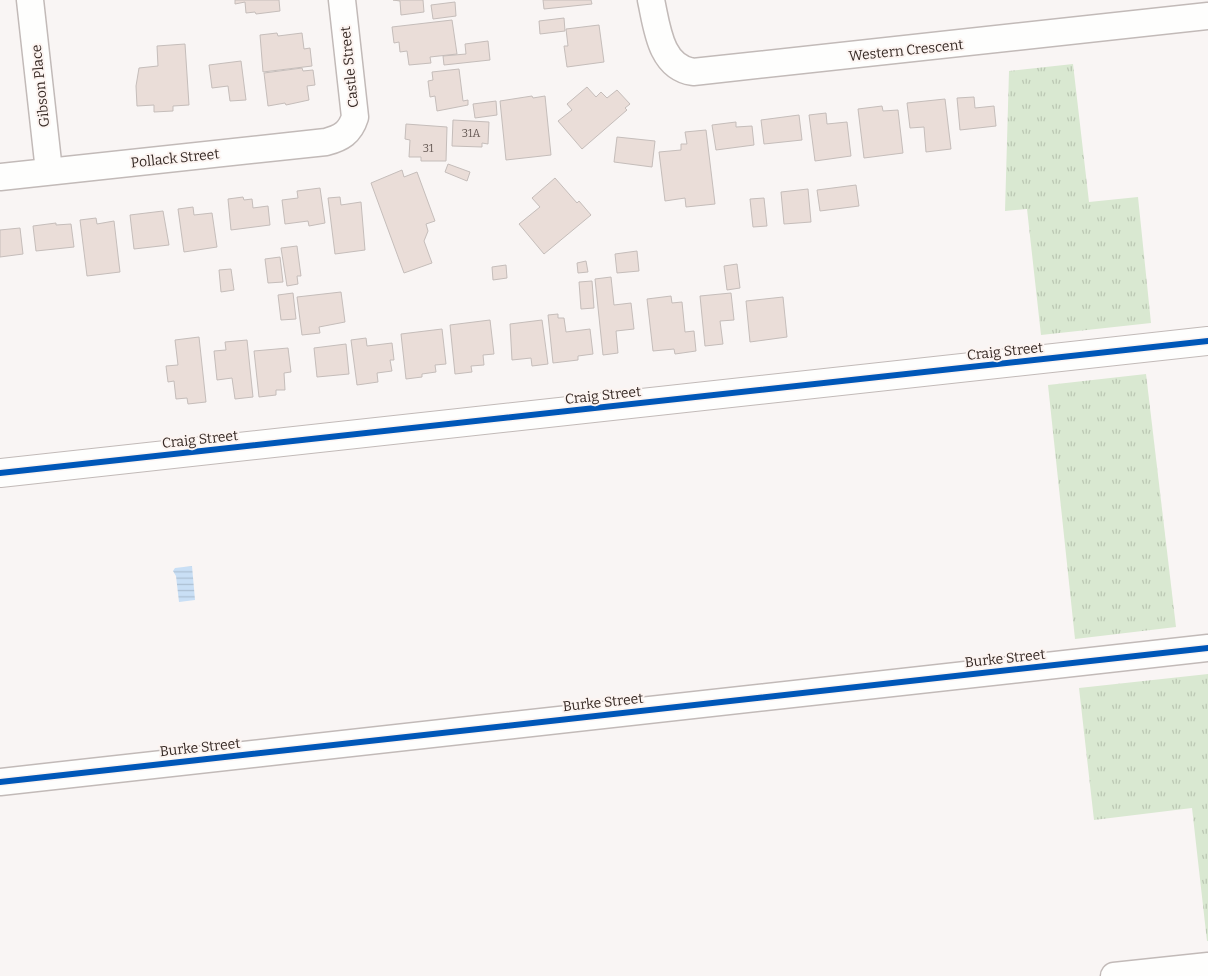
<svg xmlns="http://www.w3.org/2000/svg" width="1208" height="976" font-family="Bitter,serif">
	<style>
		.park { fill: url(#park-tufts) }
		.water { fill: url(#water-rules) }
		.building { fill: #eaddd8; stroke: #c5bdba }
		.lines { fill: none; stroke-linecap: round; stroke-linejoin: round }
		.minor-casing { stroke: #c2bab8; stroke-width: 29 }
		.tertiary-casing { stroke: #c2bab8; stroke-width: 30 }
		.minor { stroke: #fefefd; stroke-width: 26 }
		.tertiary { stroke: #fefefd; stroke-width: 28 }
		.cycleway-casing { stroke: #fcf4f1; stroke-width: 9 }
		.cycleway { stroke: #0057b8; stroke-width: 6 }
		.labels { text-anchor: middle; stroke-width: 4; stroke-linejoin: round; paint-order: stroke }
		.number-label { font-size: 11px; fill: #645752 }
		.street-label { font-size: 14px; fill: #372a25; stroke: #fcf4f1 }
	</style>
	<defs>
		<pattern id="park-tufts" width="24" height="20" patternUnits="userSpaceOnUse" patternTransform="scale(1.25)"><rect width="24" height="20" fill="#d9e8d1"/><path d="M3 7l-1-3M5 7V3M7 7l1-3M15 17l-1-3M17 17v-4M19 17l1-3" fill="none" stroke="#bbc7b3"/></pattern>
		<pattern id="water-rules" width="6" height="5" patternUnits="userSpaceOnUse" patternTransform="scale(1.25)"><rect width="6" height="5" fill="#c9dff5"/><path d="M0 2.5h6" fill="none" stroke="#adc0d2"/></pattern>
	</defs>
	<rect width="100%" height="100%" fill="#f9f5f4"/>
	<!-- park -->
	<g class="park">
		<polygon points="1073,64 1089,202 1138,197 1151,323 1041,335 1027,209 1005,211 1009,71"/>
		<polygon points="1146,374 1176,627 1075,639 1048,385"/>
		<polygon points="1208,674 1208,941 1207,941 1192,808 1094,820 1079,688"/>
	</g>
	<!-- water -->
	<polygon class="water" points="192,566 195,600 179,602 176,576 173,571 175,568"/>
	<!-- building -->
	<g class="building">
		<polygon points="235,0 279,0 280,11 256,14 255,12 246,13 245,2 235,4"/>
		<polygon points="393,0 423,0 424,12 401,15 400,1"/>
		<polygon points="543,0 591,0 592,4 544,9"/>
		<polygon points="455,2 456,16 433,19 431,5"/>
		<polygon points="564,18 565,31 540,34 539,21"/>
		<polygon points="452,20 457,54 430,57 431,63 409,65 407,51 400,52 399,42 394,43 392,27"/>
		<polygon points="599,25 604,62 567,67 564,46 568,46 566,29"/>
		<polygon points="277,33 278,36 302,33 304,49 310,48 312,66 263,72 260,35"/>
		<polygon points="488,41 490,60 444,65 443,56 466,54 465,44"/>
		<polygon points="185,44 189,105 173,106 173,111 154,112 154,105 137,106 136,86 139,68 158,66 157,46"/>
		<polygon points="241,61 246,100 230,101 228,86 212,88 209,65"/>
		<polygon points="302,68 303,71 313,70 315,85 307,86 309,100 286,105 285,103 268,106 264,73"/>
		<polygon points="459,69 463,101 468,100 468,105 437,111 435,96 430,97 428,81 433,80 432,72"/>
		<polygon points="587,87 596,97 601,92 607,98 617,90 630,104 625,108 627,110 582,149 558,121 572,110 567,104"/>
		<polygon points="532,96 533,98 545,96 551,155 506,160 500,101"/>
		<polygon points="974,97 975,108 994,106 996,126 960,130 957,98"/>
		<polygon points="945,99 951,149 926,152 924,127 910,128 907,103"/>
		<polygon points="496,101 497,115 475,118 473,104"/>
		<polygon points="882,106 883,111 898,110 903,153 864,158 858,109"/>
		<polygon points="826,113 827,124 847,122 851,156 815,161 809,115"/>
		<polygon points="799,115 802,140 764,144 761,120"/>
		<polygon points="453,120 489,122 488,144 482,143 482,147 452,146"/>
		<polygon points="736,122 736,127 752,126 754,145 716,150 712,125"/>
		<polygon points="406,124 447,127 446,161 421,161 421,157 409,157 410,140 405,139"/>
		<polygon points="706,130 715,204 686,207 685,198 665,201 659,152 681,150 681,144 687,144 685,132"/>
		<polygon points="617,137 655,141 652,167 614,162"/>
		<polygon points="448,164 470,172 467,181 445,172"/>
		<polygon points="402,170 404,177 417,172 435,221 426,224 428,231 424,241 432,263 404,273 371,183"/>
		<polygon points="555,178 577,203 579,201 591,215 544,254 519,224 540,207 532,198"/>
		<polygon points="856,185 859,206 820,211 817,190"/>
		<polygon points="320,188 325,223 309,226 308,221 285,224 282,200 298,198 297,191"/>
		<polygon points="808,189 811,222 784,224 781,192"/>
		<polygon points="243,197 244,200 252,199 253,208 268,206 270,225 231,230 228,199"/>
		<polygon points="340,197 341,205 361,202 365,250 335,254 328,198"/>
		<polygon points="764,198 767,226 753,227 750,199"/>
		<polygon points="193,207 194,215 212,213 217,247 184,252 178,209"/>
		<polygon points="163,211 169,245 134,249 130,215"/>
		<polygon points="96,218 97,224 114,221 120,272 87,276 80,220"/>
		<polygon points="56,223 56,225 71,224 74,247 36,251 33,226"/>
		<polygon points="20,228 23,254 0,257 0,230"/>
		<polygon points="297,246 301,276 297,276 298,284 287,286 281,248"/>
		<polygon points="637,251 639,271 617,273 615,254"/>
		<polygon points="280,257 283,282 268,283 265,259"/>
		<polygon points="586,261 588,272 578,273 577,263"/>
		<polygon points="737,264 740,288 727,290 724,266"/>
		<polygon points="506,265 507,278 493,280 492,267"/>
		<polygon points="231,269 234,290 221,292 219,270"/>
		<polygon points="611,277 614,305 631,303 634,329 616,331 618,353 603,355 595,279"/>
		<polygon points="592,281 594,308 581,309 579,282"/>
		<polygon points="341,292 345,322 319,327 320,333 302,335 297,297"/>
		<polygon points="293,293 296,319 281,320 278,295"/>
		<polygon points="731,293 734,320 720,321 723,344 705,346 700,296"/>
		<polygon points="671,296 672,303 682,302 685,332 694,331 696,351 675,354 674,349 653,351 647,299"/>
		<polygon points="783,297 787,337 750,342 746,301"/>
		<polygon points="558,314 558,318 564,318 566,332 590,329 593,354 578,356 578,360 553,363 548,315"/>
		<polygon points="490,320 494,354 483,355 484,365 471,366 472,372 455,374 450,325"/>
		<polygon points="542,320 548,364 532,366 531,358 512,360 510,324"/>
		<polygon points="442,329 446,364 435,365 436,372 422,374 422,377 406,379 401,334"/>
		<polygon points="199,337 206,402 188,404 187,398 176,399 174,381 168,382 166,366 178,365 175,340"/>
		<polygon points="366,338 367,346 392,343 394,360 390,360 392,371 377,373 378,382 357,385 351,340"/>
		<polygon points="247,340 253,397 235,399 232,378 217,380 214,351 226,350 225,342"/>
		<polygon points="346,344 349,374 317,377 314,348"/>
		<polygon points="288,348 291,372 284,373 285,390 276,390 276,395 259,397 254,351"/>
	</g>
	<g class="lines">
		<!-- minor casing -->
		<g class="minor-casing">
			<g id="minor">
				<polyline points="30,0 49,171"/>
				<path d="M651,0c6,27 9,67 42,72l515,-56"/>
				<path d="M0,177l326,-35c15,-4 24,-9 29,-25l-13,-117"/>
				<polyline points="0,782 1208,648"/>
				<polyline points="1114,976 1208,966"/>
			</g>
		</g>
		<!-- tertiary casing -->
		<g class="tertiary-casing">
			<polyline id="tertiary" points="0,473 1208,341"/>
		</g>
		<!-- minor -->
		<use href="#minor" class="minor"/>
		<!-- tertiary -->
		<use href="#tertiary" class="tertiary"/>
		<!-- cycleway casing -->
		<g class="cycleway-casing">
			<g id="cycleway">
				<polyline points="0,473 1208,341"/>
				<polyline points="0,782 1208,648"/>
			</g>
		</g>
		<!-- cycleway -->
		<use href="#cycleway" class="cycleway"/>
	</g>
	<g class="labels">
		<!-- number labels -->
		<g class="number-label">
			<text x="471" y="137">31A</text>
			<text x="428" y="152">31</text>
		</g>
		<!-- street labels -->
		<g class="street-label">
			<text transform="translate(906 50) rotate(-6)" y="5">Western Crescent</text>
			<text transform="translate(349 67) rotate(-96)" y="5">Castle Street</text>
			<text transform="translate(40 86) rotate(-96)" y="5">Gibson Place</text>
			<text transform="translate(175 158) rotate(-6)" y="5">Pollack Street</text>
			<text transform="translate(1005 351) rotate(-6)" y="5">Craig Street</text>
			<text transform="translate(603 395) rotate(-6)" y="5">Craig Street</text>
			<text transform="translate(200 439) rotate(-6)" y="5">Craig Street</text>
			<text transform="translate(1005 658) rotate(-6)" y="5">Burke Street</text>
			<text transform="translate(603 702) rotate(-6)" y="5">Burke Street</text>
			<text transform="translate(200 747) rotate(-6)" y="5">Burke Street</text>
		</g>
	</g>
</svg>
